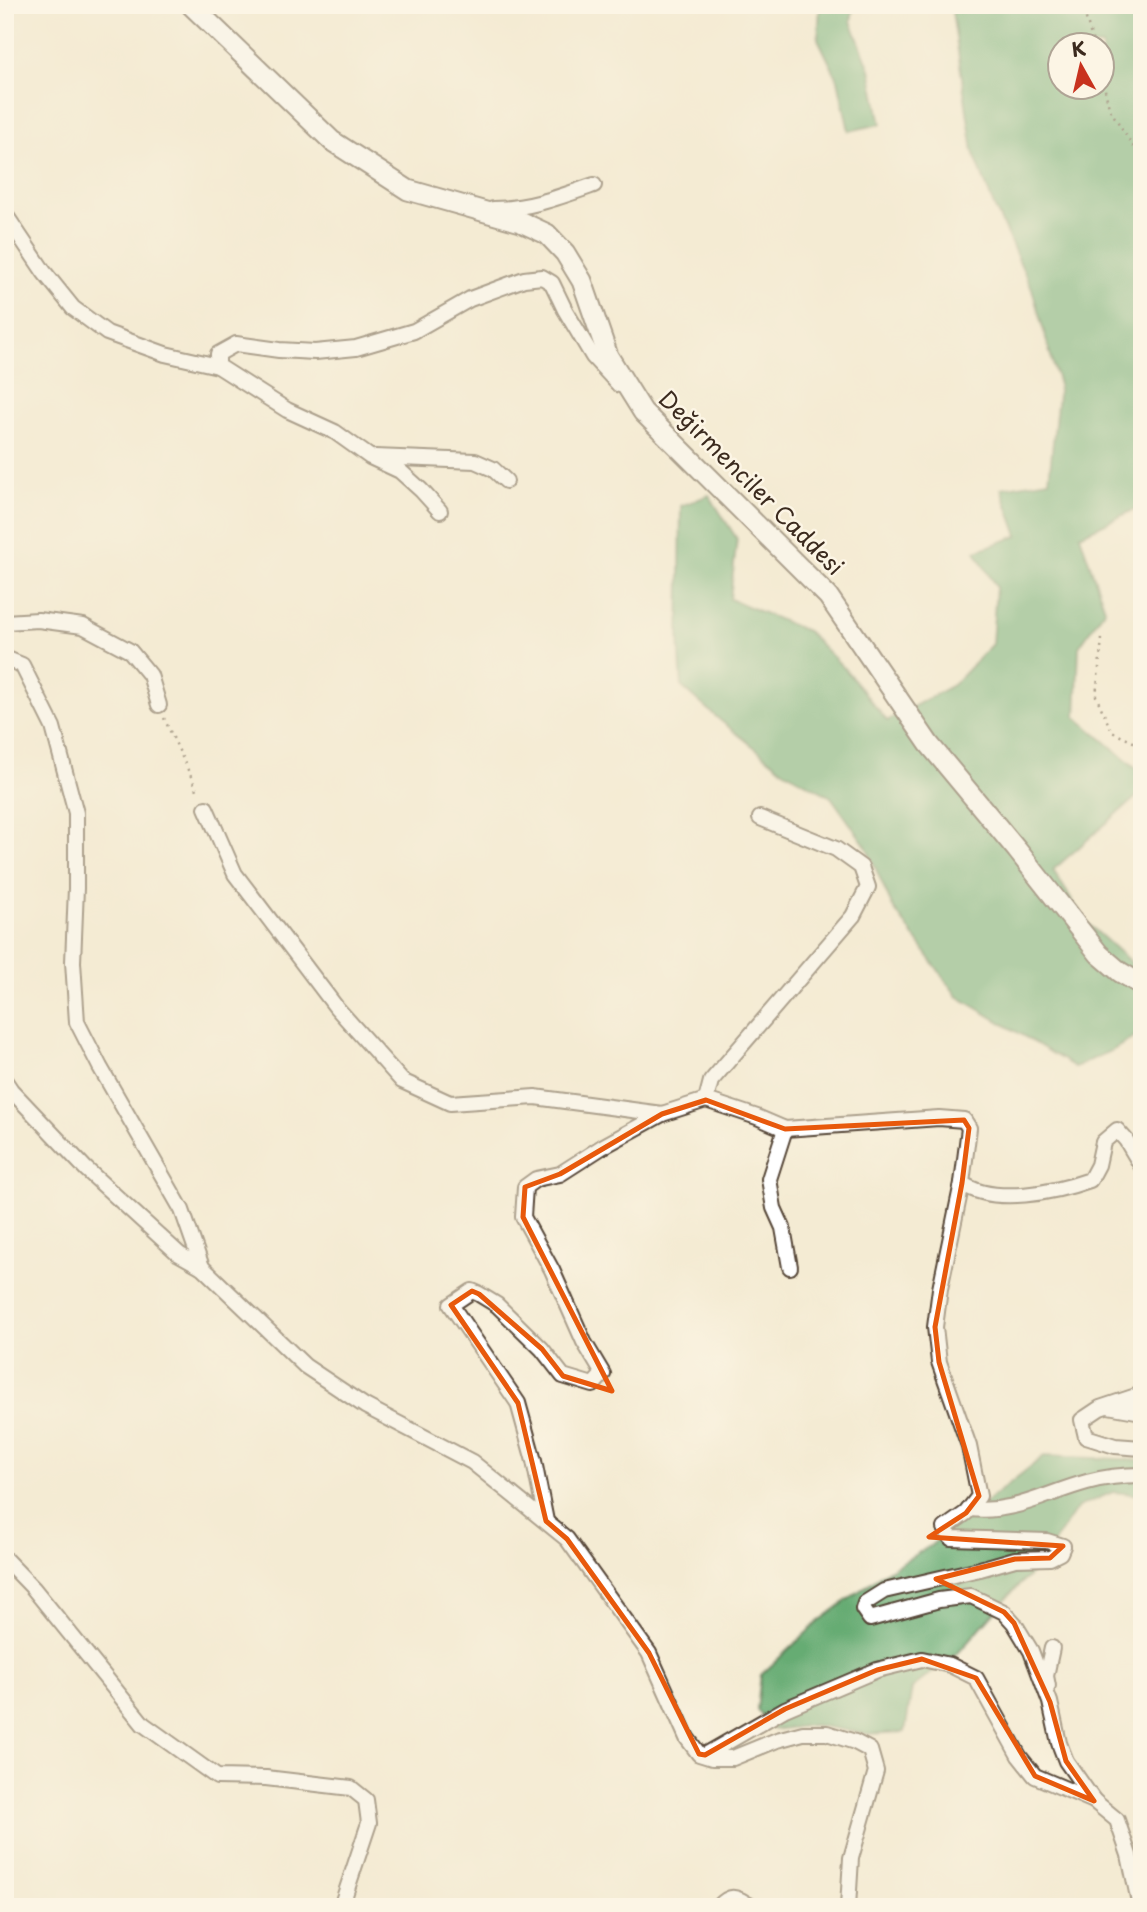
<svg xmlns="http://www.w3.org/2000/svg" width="1147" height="1912" font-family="'Playpen Sans',sans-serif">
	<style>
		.forest { fill: #66ac73; stroke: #506b48; stroke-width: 2; fill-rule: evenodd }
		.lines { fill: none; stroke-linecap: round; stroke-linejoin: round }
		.minor-casing { stroke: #574739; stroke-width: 18 }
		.secondary-casing { stroke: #574739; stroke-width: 23 }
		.path { stroke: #574739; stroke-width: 2.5; stroke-dasharray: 2 5; stroke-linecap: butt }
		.minor { stroke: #fff; stroke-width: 14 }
		.secondary { stroke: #fff; stroke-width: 19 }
		.marked { fill: none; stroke: #e8590c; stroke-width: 5; stroke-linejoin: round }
		.labels { text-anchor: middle; stroke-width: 5; stroke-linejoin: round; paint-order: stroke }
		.street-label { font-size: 23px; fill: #3b2a1e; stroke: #fcf5e5 }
	</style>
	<rect width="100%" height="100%" fill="#fcf5e5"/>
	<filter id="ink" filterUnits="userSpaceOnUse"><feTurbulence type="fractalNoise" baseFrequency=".0143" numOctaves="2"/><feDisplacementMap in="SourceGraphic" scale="14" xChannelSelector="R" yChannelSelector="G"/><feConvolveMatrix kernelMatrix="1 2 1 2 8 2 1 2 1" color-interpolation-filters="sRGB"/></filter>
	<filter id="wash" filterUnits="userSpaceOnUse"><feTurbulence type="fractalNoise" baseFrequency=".00686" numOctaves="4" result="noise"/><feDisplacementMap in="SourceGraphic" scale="28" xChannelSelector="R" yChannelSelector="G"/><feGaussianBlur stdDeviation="1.57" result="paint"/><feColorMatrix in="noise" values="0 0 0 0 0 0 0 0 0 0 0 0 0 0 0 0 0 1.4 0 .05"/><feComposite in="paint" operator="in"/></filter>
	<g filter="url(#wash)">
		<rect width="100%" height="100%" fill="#f4ebd3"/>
		<!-- forest -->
		<g class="forest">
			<polygon points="820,5 854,5 851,21 870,69 881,124 849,131 838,80 818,39"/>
			<path d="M951,5h191v501l-62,29 25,74 -26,38 -3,70 66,56v19l-89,78 33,52 49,44 7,-6v72l-29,18 -38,17 -118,-71 -65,-90 -26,-60 -35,-49 -48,-27 -62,-49 -39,-34 -3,-48 2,-133 28,-11 28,44 -7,60 77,32 38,38 42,52 66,-36 39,-41 4,-57 -21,-36 43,-15 -17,-48 48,-8 10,-95 -27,-96 -38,-83 -21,-55zM1060,46h42v42h-42z"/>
			<polygon points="1044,1456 1142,1460 1142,1495 1113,1492 1078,1507 1036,1569 1013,1591 959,1652 912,1688 905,1732 868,1734 814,1725 774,1730 757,1710 761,1675 818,1622 882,1574 930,1546"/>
		</g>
	</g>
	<g filter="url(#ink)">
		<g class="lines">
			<!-- minor casing -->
			<g class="minor-casing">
				<g id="minor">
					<path d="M493,209c35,0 67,-12 101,-24"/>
					<polyline points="5,214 44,272 73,308 107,333 165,354 218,366"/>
					<polyline points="375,457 475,461 493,469 506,481"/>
					<polyline points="440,511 421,490 400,471 370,457 335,432 287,410 218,366 218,354 236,344 279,350 315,352 356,348 414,331 470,299 524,279 542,277 552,283 565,310 593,357 619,385"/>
					<polyline points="5,622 38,620 83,626 130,651 150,675 159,705"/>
					<polyline points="5,658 22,665 53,727 76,813 76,888 73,962 77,1022 100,1067 182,1210 202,1267"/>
					<polyline points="206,808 235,874 336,1007 402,1081 450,1103 535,1097 662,1114 706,1100"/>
					<path d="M760,818l76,31 25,18 7,20 -15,29 -142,165 -5,19 51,17 28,12 154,-11 25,2 5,8 -7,55c31,23 94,9 128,-3l8,-15 5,-23 14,-12 9,10 16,27"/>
					<polyline points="5,1081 11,1090 86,1169 179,1254 202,1267 305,1366 365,1406 472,1462 567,1539 649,1653 687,1738 699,1754 712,1758 733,1758 777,1740 803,1733 827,1733 855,1742 870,1750 876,1771 851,1858 848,1907"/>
					<polyline points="785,1129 769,1179 774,1208 783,1228 790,1267"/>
					<polyline points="962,1183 940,1289 935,1327 939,1362 969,1446 979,1496 966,1513 945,1528 951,1538 1047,1541 1063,1546 1060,1553 1050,1558 1015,1559 980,1569 884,1591 865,1603 863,1609 870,1619 939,1600 971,1596 1004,1612 1014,1623 1031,1651 1050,1702 1059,1743 1066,1761 1094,1801"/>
					<polyline points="1142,1394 1100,1408 1082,1420 1086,1437 1115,1446 1142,1448"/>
					<polyline points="1108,1406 1142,1412"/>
					<path d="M970,1509c44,5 76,-16 117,-27 18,-5 36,-7 55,-7"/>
					<polyline points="546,1521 534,1461 518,1403 451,1305 472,1291 479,1294 497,1305 542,1349 563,1376 593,1385 603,1374 584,1342 552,1270 523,1217 525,1187 536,1179 560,1174 602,1147 662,1114"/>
					<polyline points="5,1559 33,1588 143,1724 217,1777 266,1778 351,1788 366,1800 369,1823 341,1907"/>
					<polyline points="1048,1686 1046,1676 1052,1648"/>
					<polyline points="705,1755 785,1709 877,1670 922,1659 950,1665 976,1678 1019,1756 1035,1776 1094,1801 1117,1820 1129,1855 1140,1907"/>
					<path d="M718,1907c13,-13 16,-11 31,-2l1,2"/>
				</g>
			</g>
			<!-- secondary casing -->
			<g class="secondary-casing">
				<polyline id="secondary" points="191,5 332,141 408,190 521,222 547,234 565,253 582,281 608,356 643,412 828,596 929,744 1017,850 1099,954 1120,972 1142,985"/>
			</g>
			<!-- path -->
			<g class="path">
				<polyline points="1082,5 1094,46"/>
				<polyline points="1102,76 1109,108 1142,160"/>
				<polyline points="1102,639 1096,696 1112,732 1142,746"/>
				<polyline points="164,718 199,794"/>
			</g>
			<!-- minor -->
			<use href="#minor" class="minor"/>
			<!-- secondary -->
			<use href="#secondary" class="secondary"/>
		</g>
	</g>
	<!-- marked area -->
	<path d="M0 0H1147V1912H0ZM706,1100l79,29 179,-9 5,8 -7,55 -27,144 4,35 40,134 -13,17 -37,24 134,9 -13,12 -35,1 -79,20 68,33 10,11 36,79 16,59 28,40 -59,-25 -59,-98 -54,-19 -45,11 -92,39 -80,46 -6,-1 -50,-101 -82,-114 -21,-18 -28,-118 -67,-98 21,-14 7,3 63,55 21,27 49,15 -89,-174 2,-30 35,-13 102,-60z" fill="#f4ebd3" fill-opacity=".55" fill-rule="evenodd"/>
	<path class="marked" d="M706,1100l79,29 179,-9 5,8 -7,55 -27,144 4,35 40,134 -13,17 -37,24 134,9 -13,12 -35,1 -79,20 68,33 10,11 36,79 16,59 28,40 -59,-25 -59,-98 -54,-19 -45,11 -92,39 -80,46 -6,-1 -50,-101 -82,-114 -21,-18 -28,-118 -67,-98 21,-14 7,3 63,55 21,27 49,15 -89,-174 2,-30 35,-13 102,-60z"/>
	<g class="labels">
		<!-- street labels -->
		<g class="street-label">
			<text transform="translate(751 483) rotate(45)" y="8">Değirmenciler Caddesi</text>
		</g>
	</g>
	<!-- margin -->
	<rect width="1147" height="1912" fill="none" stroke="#fcf5e5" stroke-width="28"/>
	<!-- north arrow -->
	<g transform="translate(1081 66) rotate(352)"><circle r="33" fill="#fcf5e5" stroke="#afa495" stroke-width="2"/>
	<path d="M0-5L12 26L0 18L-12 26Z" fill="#c8321e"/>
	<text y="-10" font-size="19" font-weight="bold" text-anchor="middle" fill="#3b2a1e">K</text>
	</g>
</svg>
